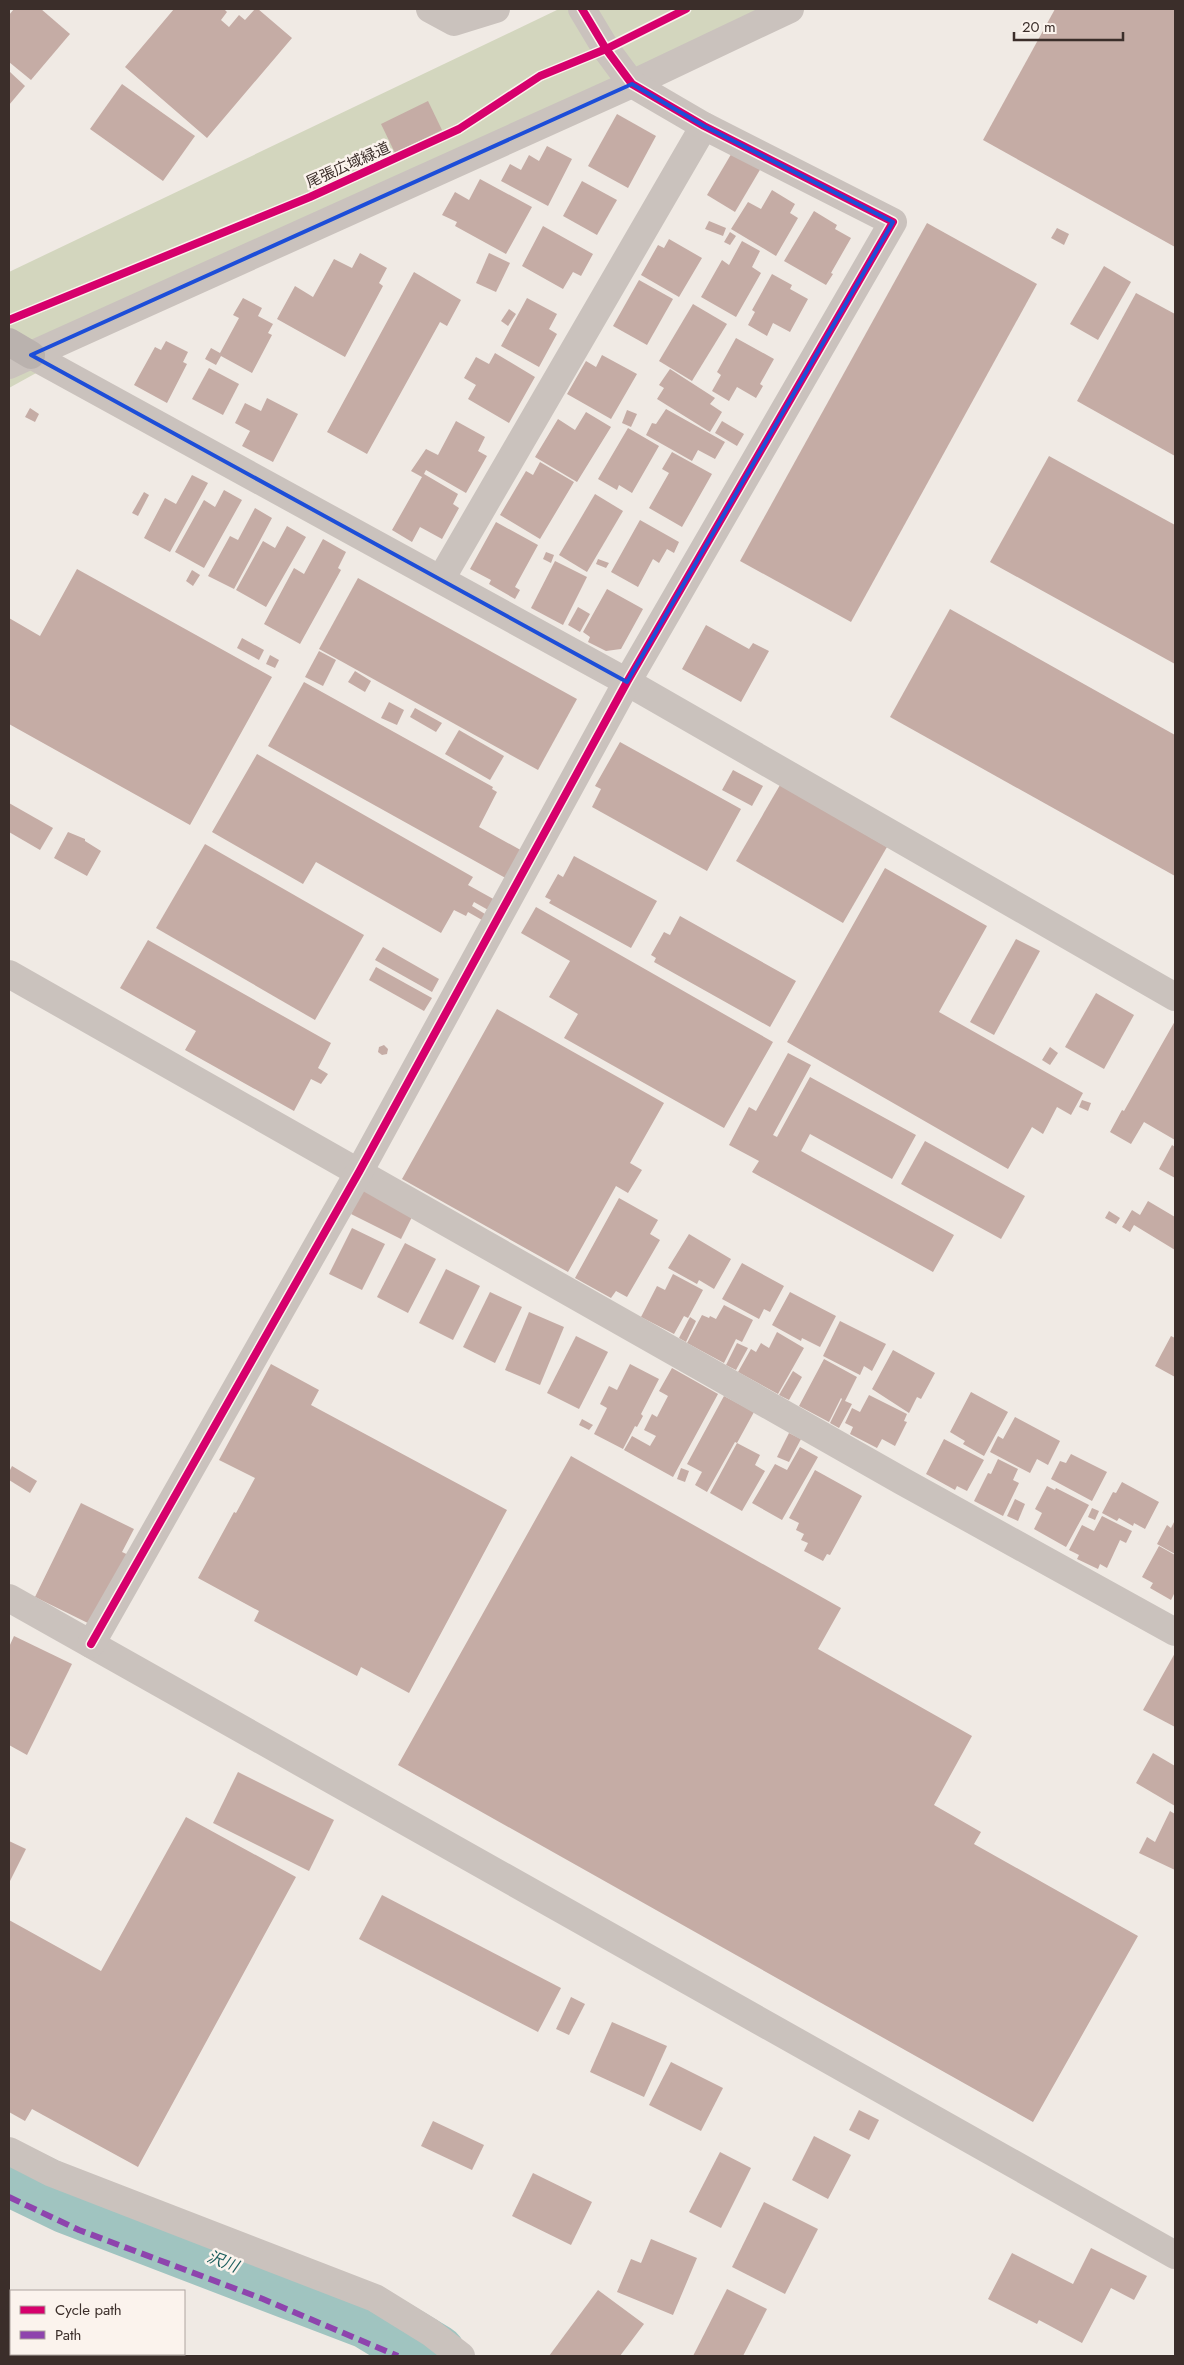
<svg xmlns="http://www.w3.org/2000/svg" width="1184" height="2365" font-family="Jost,'Noto Sans JP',sans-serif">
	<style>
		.green { fill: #d3d6be }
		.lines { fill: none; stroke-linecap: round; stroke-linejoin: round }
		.river { stroke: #a0c4c0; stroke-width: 65 }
		.building { fill: #c5aca5 }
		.street { stroke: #cac2bd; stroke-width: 28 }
		.secondary { stroke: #bab2ae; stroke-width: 28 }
		.quiet { stroke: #8e44ad; stroke-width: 6; stroke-dasharray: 12 6; stroke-linecap: butt }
		.cycleway-casing { stroke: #fbf3ed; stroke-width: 11 }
		.cycleway { stroke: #d6006c; stroke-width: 8 }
		.marked { fill: none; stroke: #1d4ed8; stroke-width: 4; stroke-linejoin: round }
		.labels { text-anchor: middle; stroke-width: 5; stroke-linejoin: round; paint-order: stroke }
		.street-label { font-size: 15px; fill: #3b2e2a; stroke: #fbf3ed }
		.water-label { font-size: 16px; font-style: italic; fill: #1d5f5e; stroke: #fbf3ed }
	</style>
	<rect width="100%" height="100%" fill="#f0eae4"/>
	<!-- green -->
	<polygon class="green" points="559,9 806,9 76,345 38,372 9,388 9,272"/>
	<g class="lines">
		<!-- river -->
		<polyline class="river" points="9,2173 69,2202 369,2317 434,2356"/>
	</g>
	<!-- building -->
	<g class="building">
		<polygon points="14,9 41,9 70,34 31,80 9,62 9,15"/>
		<polygon points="174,9 224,9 227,12 221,20 229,27 239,15 245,20 255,9 258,9 292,38 207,138 125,67"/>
		<polygon points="1055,9 1175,9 1175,247 983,140"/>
		<polygon points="9,71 25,86 9,105"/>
		<polygon points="122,84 195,136 163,181 90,129"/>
		<polygon points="428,101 442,130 395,153 381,124"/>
		<polygon points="617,114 656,136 628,188 588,166"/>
		<polygon points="547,146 572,159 548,206 501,181 510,164 521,170 529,155 539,161"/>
		<polygon points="733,151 761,168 735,212 707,195"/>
		<polygon points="480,179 532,207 506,254 455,226 457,222 442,215 455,192 469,200"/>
		<polygon points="582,181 617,200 597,235 563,216"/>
		<polygon points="772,190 795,204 790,213 798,218 776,256 731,229 748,202 761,209"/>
		<polygon points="814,211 837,225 835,229 851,238 831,273 833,274 826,285 784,261"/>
		<polygon points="709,221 726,228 723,236 705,229"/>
		<polygon points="927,223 1037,284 851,622 740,561"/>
		<polygon points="543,226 593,254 581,276 573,272 563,289 522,266"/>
		<polygon points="1057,228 1069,234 1064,245 1051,238"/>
		<polygon points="730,232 736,236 730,245 724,242"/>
		<polygon points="669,239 702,258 679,297 641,275 658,245 664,248"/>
		<polygon points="742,241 760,251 752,267 761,273 736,317 701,297 722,260 729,265"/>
		<polygon points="360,253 387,268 379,283 383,286 345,357 277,319 295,286 313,297 334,259 352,268"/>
		<polygon points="489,253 510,263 496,292 476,283"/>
		<polygon points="1104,266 1131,282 1098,340 1070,324"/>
		<polygon points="414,272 461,300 447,326 440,322 367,454 327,432"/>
		<polygon points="772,274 792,285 790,289 808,299 790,332 773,323 767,336 748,325 755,312 752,310"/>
		<polygon points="639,280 673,299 647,345 613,326"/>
		<polygon points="1136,293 1175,314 1175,456 1077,401"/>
		<polygon points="243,298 262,308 258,316 273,324 268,333 272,335 252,373 221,356 216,365 205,359 211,348 220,353 239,318 233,315"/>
		<polygon points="527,298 557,314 549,329 557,334 539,367 501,346"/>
		<polygon points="693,304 727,324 692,381 659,361"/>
		<polygon points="509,309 516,314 508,326 501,321"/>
		<polygon points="736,338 774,359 760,384 763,386 756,398 737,387 729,401 712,391 721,375 717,372"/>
		<polygon points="166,341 188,352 183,362 187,364 167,403 134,385 155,347 161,350"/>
		<polygon points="495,353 535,377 509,423 468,399 476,385 464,378 476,357 489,364"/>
		<polygon points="602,355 637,374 611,419 567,394 586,361 596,367"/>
		<polygon points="209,368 239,384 223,415 192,399"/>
		<polygon points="670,369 715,398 710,404 722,412 710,432 657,399 664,388 659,385"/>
		<polygon points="267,398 298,414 273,462 242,446 250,431 235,423 245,403 261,411"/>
		<polygon points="30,408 39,414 35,422 25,417"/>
		<polygon points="666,409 725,442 715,459 698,450 692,461 646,435 652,423 656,424"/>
		<polygon points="627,410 637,414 631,427 622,423"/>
		<polygon points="586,412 611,427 577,482 535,457 558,419 575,430"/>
		<polygon points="456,421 485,437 478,451 487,456 466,493 426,470 424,474 458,494 453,504 459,508 442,539 420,527 412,542 392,530 422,477 411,471 426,449 438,455"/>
		<polygon points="722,421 744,434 737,446 715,433"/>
		<polygon points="628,428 659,446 632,493 619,485 617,490 598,479"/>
		<polygon points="672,452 712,474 682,527 649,508 669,473 662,469"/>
		<polygon points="1049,456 1175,525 1175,664 990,562"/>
		<polygon points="540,462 574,482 540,539 500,515 526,471 533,475"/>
		<polygon points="192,475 208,483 170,552 144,538 165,498 176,504"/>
		<polygon points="224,490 242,500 204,568 175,552 204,500 215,507"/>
		<polygon points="144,492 149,495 138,516 132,513"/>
		<polygon points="595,494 623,511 587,572 559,555"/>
		<polygon points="255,508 272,518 234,589 208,576 230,536 238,540"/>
		<polygon points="640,520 679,542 674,553 667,549 659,563 653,559 638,587 611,572"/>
		<polygon points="496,522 538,545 515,587 520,590 515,599 489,584 491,580 470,569"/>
		<polygon points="287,526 306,537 266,607 236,590 263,541 275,548"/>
		<polygon points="323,539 346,552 338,568 341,570 300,644 264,624 294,568 304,574"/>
		<polygon points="546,552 554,555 551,563 543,559"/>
		<polygon points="598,559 609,563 606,568 596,564"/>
		<polygon points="555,561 587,577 563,625 531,608"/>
		<polygon points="77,569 272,677 190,825 9,724 9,618 40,636"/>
		<polygon points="192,570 200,575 193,586 186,581"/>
		<polygon points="358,578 577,699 538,770 319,649"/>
		<polygon points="607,589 643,609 621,649 606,651 588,642 590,637 583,632"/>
		<polygon points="578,607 590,614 580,632 568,625"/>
		<polygon points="950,609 1175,735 1175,876 890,717"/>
		<polygon points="706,625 749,649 753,643 769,651 741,702 682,669"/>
		<polygon points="242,638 264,650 259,660 237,648"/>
		<polygon points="319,651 336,660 323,686 305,677"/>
		<polygon points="270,655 279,660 275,668 266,664"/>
		<polygon points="355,671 371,681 365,692 348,682"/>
		<polygon points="304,682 493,787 492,789 497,792 479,827 526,853 511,881 268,746"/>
		<polygon points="389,702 404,710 397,725 381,718"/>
		<polygon points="415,708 442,723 436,732 410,717"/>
		<polygon points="459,730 504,756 490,780 445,754"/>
		<polygon points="620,742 741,809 707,871 592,807 601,789 595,786"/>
		<polygon points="257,754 473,877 468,885 497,901 490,911 474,902 472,906 485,914 482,920 468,912 466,916 454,910 441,933 316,862 303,884 212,832"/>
		<polygon points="733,770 763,786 752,806 722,790"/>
		<polygon points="780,785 887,847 843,923 736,861"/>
		<polygon points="9,803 53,828 40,850 9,832"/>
		<polygon points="68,832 85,839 85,841 101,851 87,876 54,858"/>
		<polygon points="205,844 364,935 315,1020 156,928"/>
		<polygon points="574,856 657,901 631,948 549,903 551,900 545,897 558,874 563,877"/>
		<polygon points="885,868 987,926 939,1012 1083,1093 1071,1115 1057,1107 1043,1134 1032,1127 1008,1169 787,1042"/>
		<polygon points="536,907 773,1042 724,1128 564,1038 578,1014 549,997 570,961 521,933"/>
		<polygon points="680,916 796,981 770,1027 654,962 656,958 651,955 664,932 670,935"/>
		<polygon points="1016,939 1040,951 994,1035 970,1022"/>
		<polygon points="148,940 331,1043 318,1068 328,1074 321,1084 311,1079 294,1111 185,1050 196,1031 120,988"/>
		<polygon points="383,947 439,979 432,992 375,960"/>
		<polygon points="376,967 432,998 424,1011 369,980"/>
		<polygon points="1096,993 1134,1015 1104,1069 1065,1047"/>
		<polygon points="497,1009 664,1103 630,1163 642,1170 628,1193 616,1186 568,1272 402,1179"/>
		<polygon points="1175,1021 1175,1140 1144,1122 1131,1144 1110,1132 1122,1110 1124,1111"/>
		<polygon points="384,1045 388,1049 387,1054 382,1055 378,1052 379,1047"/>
		<polygon points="1050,1047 1058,1053 1050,1065 1042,1060"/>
		<polygon points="788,1053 811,1065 773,1135 777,1137 810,1077 916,1135 892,1179 810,1134 801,1151 954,1235 933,1272 752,1172 759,1161 729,1145 749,1107 756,1111"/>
		<polygon points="1082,1100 1091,1103 1088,1111 1079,1107"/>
		<polygon points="925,1141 1025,1196 1001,1239 901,1184"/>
		<polygon points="1172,1145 1175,1147 1175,1178 1159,1169"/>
		<polygon points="364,1186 415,1211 401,1239 351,1214"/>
		<polygon points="619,1198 658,1220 650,1234 660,1240 627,1297 616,1291 611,1298 575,1278"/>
		<polygon points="1148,1201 1175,1217 1175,1250 1134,1225 1130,1232 1122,1227 1132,1210 1140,1215"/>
		<polygon points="1109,1211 1120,1218 1116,1224 1105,1218"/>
		<polygon points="352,1228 385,1244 362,1290 329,1274"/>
		<polygon points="689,1234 731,1259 714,1289 699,1280 697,1284 668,1268"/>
		<polygon points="405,1243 436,1259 408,1313 377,1297"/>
		<polygon points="742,1263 784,1286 770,1312 764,1309 759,1319 722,1299"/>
		<polygon points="446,1269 480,1286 453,1340 419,1323"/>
		<polygon points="673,1274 703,1290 688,1318 684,1316 674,1334 641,1317 657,1286 665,1290"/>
		<polygon points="490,1292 522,1307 495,1363 463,1347"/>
		<polygon points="790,1292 836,1316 820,1347 802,1338 801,1341 772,1325"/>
		<polygon points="724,1305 753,1320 742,1342 736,1339 724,1363 687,1343 702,1315 709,1318 710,1316 716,1319"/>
		<polygon points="529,1312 564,1327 540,1385 505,1370"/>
		<polygon points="690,1317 696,1321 686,1342 679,1338"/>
		<polygon points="840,1321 886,1344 872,1371 864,1366 860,1375 823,1356"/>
		<polygon points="777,1332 804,1348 778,1394 738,1372 751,1349 756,1352 761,1343 769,1348"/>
		<polygon points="576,1336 608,1352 579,1409 547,1393"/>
		<polygon points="1171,1336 1175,1338 1175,1377 1155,1366"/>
		<polygon points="737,1343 748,1348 736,1370 726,1365"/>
		<polygon points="893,1350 935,1373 921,1399 917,1397 909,1413 872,1389"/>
		<polygon points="824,1359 857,1377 845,1401 852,1404 839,1428 830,1423 842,1399 841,1398 829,1422 799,1406"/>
		<polygon points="271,1364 319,1390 311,1405 507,1510 409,1693 361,1667 357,1676 254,1621 259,1611 198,1578 234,1512 236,1513 255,1478 219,1460"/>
		<polygon points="630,1364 659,1379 641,1414 643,1416 637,1427 635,1426 623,1449 594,1434 607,1408 600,1404 609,1386 617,1390"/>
		<polygon points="672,1368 718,1394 673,1477 624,1450 632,1436 650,1446 656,1436 644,1430 652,1414 657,1417 668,1396 659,1391"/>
		<polygon points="793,1371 802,1377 789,1400 779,1395"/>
		<polygon points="971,1392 1008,1412 984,1456 963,1444 965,1441 950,1432"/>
		<polygon points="869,1395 907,1414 904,1421 907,1422 895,1446 882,1439 877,1448 850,1434 853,1427 845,1423 852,1408 860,1412"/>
		<polygon points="724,1396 754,1412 737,1443 760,1455 755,1465 765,1471 742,1511 710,1493 737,1443 735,1442 707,1492 695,1485 702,1472 687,1464"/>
		<polygon points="1015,1417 1060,1441 1048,1465 1037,1459 1030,1473 990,1452 998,1436 1003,1439"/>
		<polygon points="582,1419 593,1425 589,1430 579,1425"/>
		<polygon points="789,1433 801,1439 789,1462 777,1457"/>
		<polygon points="944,1439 984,1460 967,1491 957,1486 955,1490 926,1474"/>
		<polygon points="800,1447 818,1457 782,1520 752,1503 775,1464 787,1470"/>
		<polygon points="1071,1454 1107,1472 1092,1501 1051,1479 1060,1461 1066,1463"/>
		<polygon points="571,1456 841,1608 818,1649 972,1736 934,1805 981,1832 974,1844 1138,1936 1033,2122 398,1765"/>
		<polygon points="998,1459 1018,1469 1013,1480 1019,1483 1003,1516 974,1501 988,1473 991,1474"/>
		<polygon points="12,1466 37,1481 30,1493 9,1480 9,1472"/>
		<polygon points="681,1468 689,1471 685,1482 677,1479"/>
		<polygon points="815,1470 862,1496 830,1555 827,1554 823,1561 804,1551 808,1543 801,1540 804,1534 796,1530 799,1523 789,1518"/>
		<polygon points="1122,1482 1159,1502 1145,1529 1134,1523 1133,1526 1119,1518 1117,1521 1102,1513 1113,1492 1116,1493"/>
		<polygon points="1047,1486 1055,1490 1056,1488 1089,1505 1066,1547 1034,1529 1042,1513 1035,1509"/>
		<polygon points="1015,1499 1025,1504 1018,1521 1007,1516"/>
		<polygon points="81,1503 134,1529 122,1552 133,1557 98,1628 35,1597"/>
		<polygon points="1092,1508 1099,1511 1095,1520 1088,1517"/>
		<polygon points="1102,1516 1132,1531 1126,1543 1120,1540 1107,1568 1100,1564 1098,1569 1077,1559 1079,1555 1069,1550 1082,1525 1094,1531"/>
		<polygon points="1175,1520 1175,1554 1157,1544 1167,1525 1171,1528"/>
		<polygon points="1159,1546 1175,1555 1175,1592 1171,1600 1150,1588 1153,1583 1142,1577"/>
		<polygon points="14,1636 72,1664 27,1755 9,1745 9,1647"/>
		<polygon points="1175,1653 1175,1727 1143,1710"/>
		<polygon points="1153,1753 1175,1766 1175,1806 1136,1783"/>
		<polygon points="238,1772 334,1820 309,1871 213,1823"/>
		<polygon points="1170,1811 1175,1814 1175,1870 1139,1853 1147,1837 1155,1842"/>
		<polygon points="186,1817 296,1877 138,2167 32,2109 25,2121 9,2112 9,1920 101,1971"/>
		<polygon points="9,1841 26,1849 9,1883"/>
		<polygon points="382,1895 561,1988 538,2032 359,1939"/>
		<polygon points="571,1997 585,2004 569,2035 556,2029"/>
		<polygon points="612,2022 667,2046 644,2097 590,2072"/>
		<polygon points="671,2062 723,2088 701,2131 649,2105"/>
		<polygon points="859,2110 879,2120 869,2140 849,2130"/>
		<polygon points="433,2121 484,2145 472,2170 421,2146"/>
		<polygon points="814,2136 851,2155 828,2199 792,2180"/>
		<polygon points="720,2152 751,2168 721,2228 689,2212"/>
		<polygon points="533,2173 592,2202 571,2245 512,2216"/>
		<polygon points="764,2202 818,2229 785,2294 732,2267"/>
		<polygon points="651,2239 697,2258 673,2315 617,2292 631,2259 641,2263"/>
		<polygon points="1091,2248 1147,2276 1134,2300 1111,2288 1082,2343 1039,2320 1037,2324 988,2299 1012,2253 1073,2284"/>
		<polygon points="727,2289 767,2309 743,2356 693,2356"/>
		<polygon points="598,2290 644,2324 620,2356 549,2356"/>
	</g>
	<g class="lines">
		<!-- street -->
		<g class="street">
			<polyline points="430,9 454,22 496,9"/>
			<polyline points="31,355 627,682 1175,997"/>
			<polyline points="9,365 632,84 790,9"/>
			<polyline points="441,579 704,126"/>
			<polyline points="9,974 902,1481 1175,1632"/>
			<polyline points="9,1598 1175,2255"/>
			<polyline points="91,1644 359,1172 627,682 893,222 704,126 632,84 606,49 582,9"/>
			<polyline points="9,2151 52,2173 375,2298 430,2332 461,2356"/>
		</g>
		<!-- secondary -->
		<polyline class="secondary" points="9,342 31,355"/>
		<!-- quiet -->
		<polyline class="quiet" points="9,2197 79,2230 263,2299 398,2356"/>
		<!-- cycleway casing -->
		<g class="cycleway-casing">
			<g id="cycleway">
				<polyline points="9,320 310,197 459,129 540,76 606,49 686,9"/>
				<polyline points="91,1644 359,1172 627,682 893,222 704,126 632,84 606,49 582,9"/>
			</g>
		</g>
		<!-- cycleway -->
		<use href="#cycleway" class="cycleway"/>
	</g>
	<!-- marked area -->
	<path class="marked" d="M632,84l72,42 189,96 -266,460 -596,-327z"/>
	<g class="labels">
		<!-- street labels -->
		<g class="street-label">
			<text transform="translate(348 165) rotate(-24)" y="5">尾張広域緑道</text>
		</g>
		<!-- water labels -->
		<g class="water-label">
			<text transform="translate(223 2261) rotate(21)" y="6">沢川</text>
		</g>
	</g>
	<!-- border -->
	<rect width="1184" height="2365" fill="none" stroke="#3b2e2a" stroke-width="20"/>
	<!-- legend -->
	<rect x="10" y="2290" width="175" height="65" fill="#fbf3ed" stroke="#aea49f"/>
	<rect x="20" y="2306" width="25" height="8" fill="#d6006c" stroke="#aea49f"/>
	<text x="55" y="2315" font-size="15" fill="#3b2e2a">Cycle path</text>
	<rect x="20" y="2331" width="25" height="8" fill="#8e44ad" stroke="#aea49f"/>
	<text x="55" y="2340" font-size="15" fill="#3b2e2a">Path</text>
	<!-- scale -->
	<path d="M1014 32v8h109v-8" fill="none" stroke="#3b2e2a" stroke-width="2.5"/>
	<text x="1022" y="32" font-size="15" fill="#3b2e2a" stroke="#fbf3ed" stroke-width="4" paint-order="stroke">20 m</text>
</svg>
